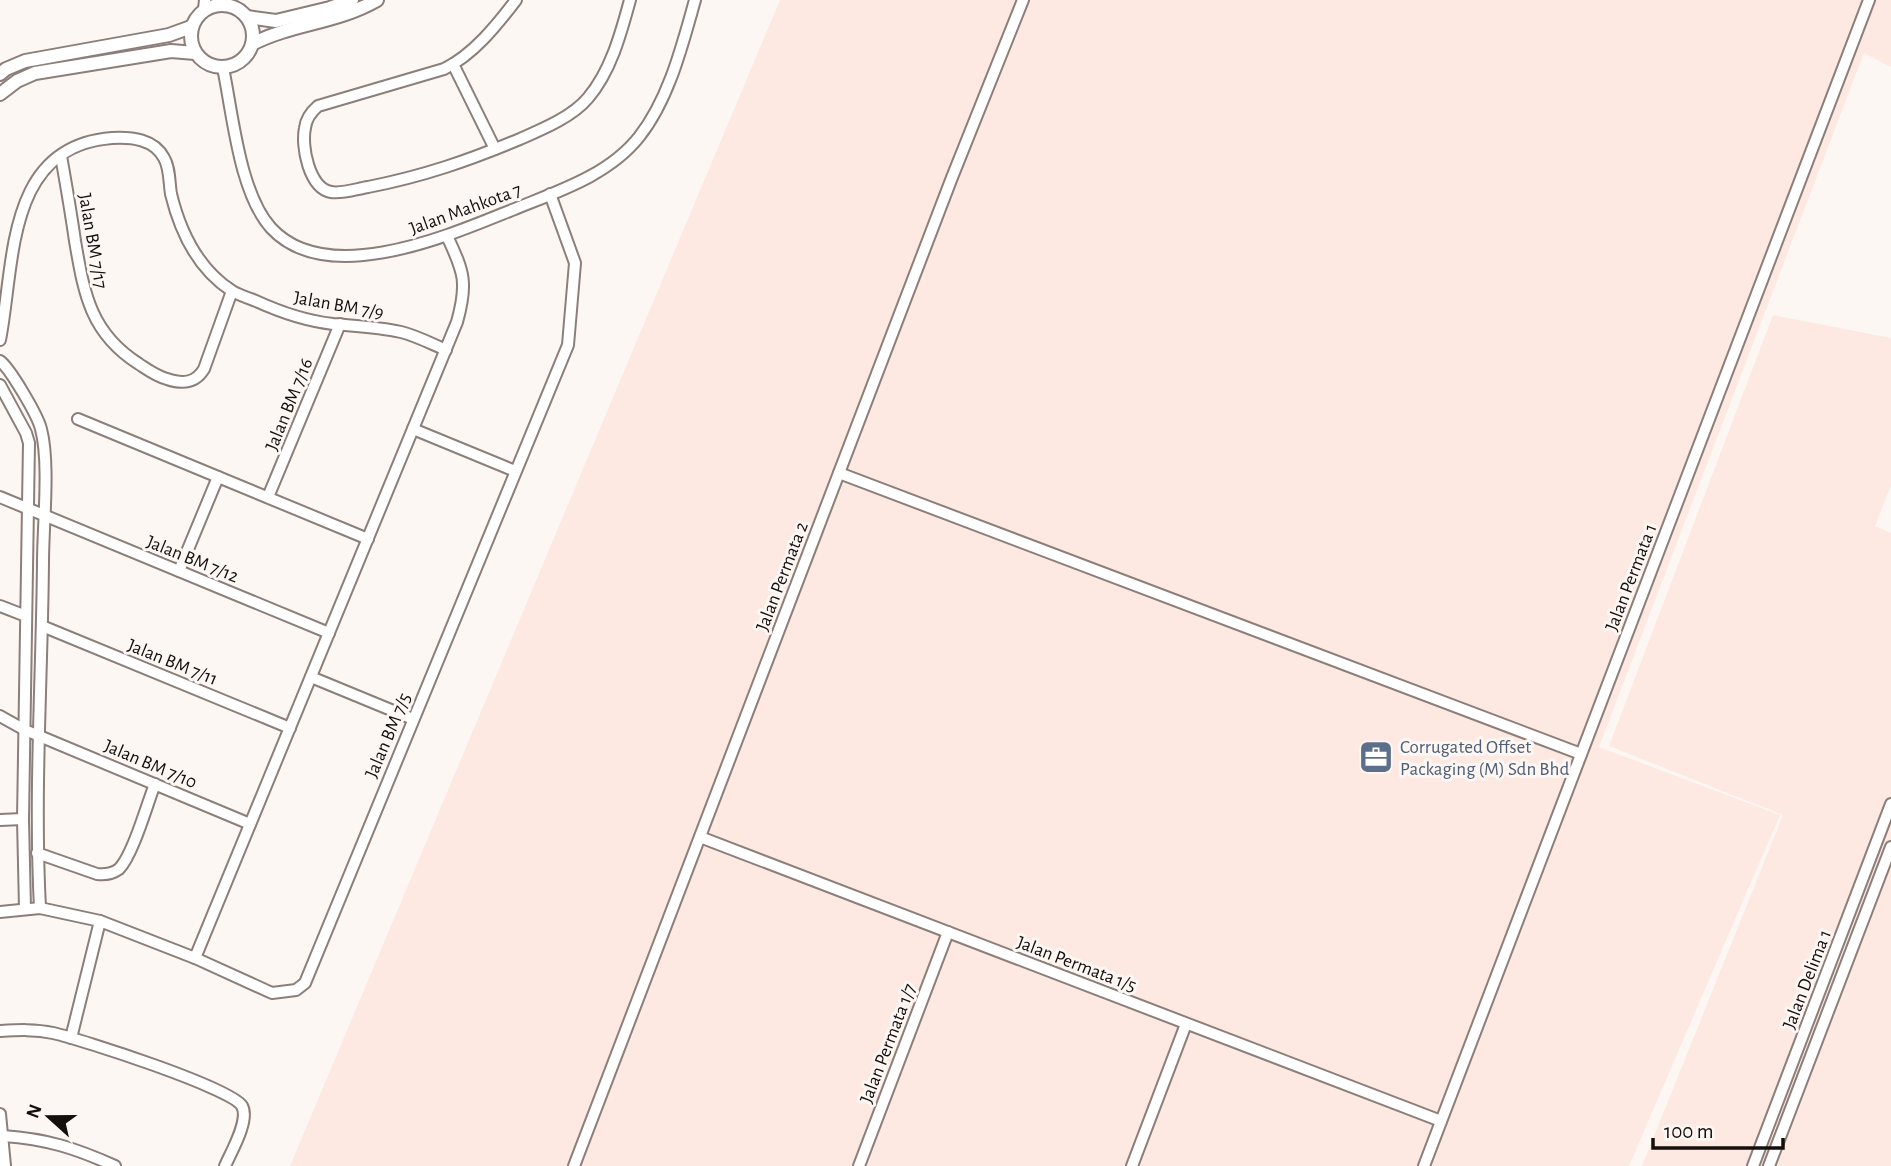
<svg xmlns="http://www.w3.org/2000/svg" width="1891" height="1166" font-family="'Alegreya Sans',sans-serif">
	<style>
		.built { fill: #fde9e2 }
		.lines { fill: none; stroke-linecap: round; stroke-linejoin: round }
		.minor-casing { stroke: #8c7e79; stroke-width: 14 }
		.major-casing { stroke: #8c7e79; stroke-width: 16 }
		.minor { stroke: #fff; stroke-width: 10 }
		.major { stroke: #fff; stroke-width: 12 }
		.labels { text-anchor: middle; stroke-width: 6; stroke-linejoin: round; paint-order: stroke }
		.street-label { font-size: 19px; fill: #140f0d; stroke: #fdf7f4 }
		.service-label { font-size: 19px; fill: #4e5e75; stroke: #fdf7f4; text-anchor: start }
	</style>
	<rect width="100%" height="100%" fill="#fdf7f4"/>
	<!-- built -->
	<g class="built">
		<polygon points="780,0 1891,0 1891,67 1864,53 1599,747 1780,815 1629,1166 290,1166"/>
		<polygon points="1773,315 1891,338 1891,485 1875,526 1891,533 1891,1166 1642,1166 1783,815 1609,746"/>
	</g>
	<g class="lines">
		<!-- minor casing -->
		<g class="minor-casing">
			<g id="minor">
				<polyline points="223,0 225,4"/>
				<path d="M516,0c-19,25 -43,55 -72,69l-126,37c-7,6 -12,13 -13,22 -4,18 4,60 26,64 11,2 25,-3 37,-5 56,-11 99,-26 152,-48 23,-10 52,-22 68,-41 23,-27 33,-65 42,-98"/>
				<polyline points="204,9 205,0"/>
				<polyline points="453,64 495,149"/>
				<path d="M223,68c10,47 16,124 48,160 56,61 179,7 241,-18 44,-18 96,-34 127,-73 30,-38 43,-91 56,-137"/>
				<path d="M61,156c5,28 10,57 14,85 9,52 15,92 64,123 9,6 17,12 28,15 15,5 28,5 37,-10l28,-78"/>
				<path d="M0,340c15,-76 5,-194 112,-202 20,-1 42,1 52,20 6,10 5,24 7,36 9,37 27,75 61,97 7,4 16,7 24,10 24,11 51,20 77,23 22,2 46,3 68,8 16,4 31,12 45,18"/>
				<path d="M0,361c10,7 38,55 41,68 9,34 2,96 2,133 -1,115 -9,231 -3,346"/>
				<polyline points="0,385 26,433 29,443 23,819 25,909"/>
				<polyline points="78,419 368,539"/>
				<polyline points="413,429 515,471"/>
				<polyline points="839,473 1581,754"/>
				<polyline points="0,497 329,633"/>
				<polyline points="268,497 340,324"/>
				<polyline points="179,571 218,477"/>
				<polyline points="0,606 26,616"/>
				<polyline points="42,626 290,728"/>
				<polyline points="311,677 413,719"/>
				<polyline points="0,716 25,730 250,824"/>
				<polyline points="0,820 23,819"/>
				<polyline points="700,837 1441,1121"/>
				<path d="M37,853l60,21c8,1 15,0 22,-5 14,-14 28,-65 36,-85"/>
				<polyline points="0,912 40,908 100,921 195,958 272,993 296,990 305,983 568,345 575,263 550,194"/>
				<path d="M195,958l262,-636c11,-39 7,-50 -10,-86"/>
				<path d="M0,1031c18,-1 35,-2 53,2 27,6 179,55 189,73 8,14 -11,46 -17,60"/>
				<polyline points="71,1038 100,921"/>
				<polyline points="0,1114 5,1166"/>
				<path d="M3,1136c44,3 72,12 112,30"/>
				<polyline points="574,1166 951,180 1023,0"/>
				<polyline points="859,1166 948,932"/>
				<polyline points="1132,1166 1186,1024"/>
				<polyline points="1424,1166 1869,0"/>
				<polyline points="1753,1166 1891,804"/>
				<polyline points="1769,1166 1891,847"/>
			</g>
		</g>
		<!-- major casing -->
		<g class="major-casing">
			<g id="major">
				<circle cx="222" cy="36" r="31"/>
				<polyline points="247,17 276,21 330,8 352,0"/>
				<path d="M252,44c41,-21 83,-20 125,-44"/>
				<polyline points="0,74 6,69 25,61 169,35 191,27"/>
				<polyline points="0,94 17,81 35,73 171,51 195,53"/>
			</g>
		</g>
		<!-- minor -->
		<use href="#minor" class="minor"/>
		<!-- major -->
		<use href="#major" class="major"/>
	</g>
	<!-- icons -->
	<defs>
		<g id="office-square" transform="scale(1.75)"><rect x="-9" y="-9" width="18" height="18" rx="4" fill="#5c6f8a" stroke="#fdf7f4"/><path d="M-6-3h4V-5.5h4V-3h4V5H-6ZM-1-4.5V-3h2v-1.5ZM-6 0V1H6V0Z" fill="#fff"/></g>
	</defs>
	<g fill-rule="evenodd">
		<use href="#office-square" x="1376" y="757"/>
	</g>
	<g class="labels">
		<!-- street labels -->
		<g class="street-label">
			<text transform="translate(465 208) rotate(-20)" y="7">Jalan Mahkota 7</text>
			<text transform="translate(94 241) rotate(80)" y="7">Jalan BM 7/17</text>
			<text transform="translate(339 304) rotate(10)" y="7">Jalan BM 7/9</text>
			<text transform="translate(288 404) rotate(-68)" y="7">Jalan BM 7/16</text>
			<text transform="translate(193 558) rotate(22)" y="7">Jalan BM 7/12</text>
			<text transform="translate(781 576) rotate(-69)" y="7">Jalan Permata 2</text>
			<text transform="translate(1630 577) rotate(-69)" y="7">Jalan Permata 1</text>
			<text transform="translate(173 661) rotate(22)" y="7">Jalan BM 7/11</text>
			<text transform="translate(387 735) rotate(-67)" y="7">Jalan BM 7/5</text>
			<text transform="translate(151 763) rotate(23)" y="7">Jalan BM 7/10</text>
			<text transform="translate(1077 963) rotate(21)" y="7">Jalan Permata 1/5</text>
			<text transform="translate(1806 979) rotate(-69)" y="7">Jalan Delima 1</text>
			<text transform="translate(887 1043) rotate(-69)" y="7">Jalan Permata 1/7</text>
		</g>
		<!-- service labels -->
		<g class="service-label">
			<text x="1400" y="753">Corrugated Offset<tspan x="1400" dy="22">Packaging (M) Sdn Bhd</tspan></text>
		</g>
	</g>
	<!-- north arrow -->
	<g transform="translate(49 1117) rotate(291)" stroke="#fdf7f4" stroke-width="5" paint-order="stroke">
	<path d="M0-5L12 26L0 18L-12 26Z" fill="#140f0d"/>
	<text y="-10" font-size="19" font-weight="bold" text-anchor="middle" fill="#140f0d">N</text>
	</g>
	<!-- scale -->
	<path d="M1653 1138v10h130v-10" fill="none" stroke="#140f0d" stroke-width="3.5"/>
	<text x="1664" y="1138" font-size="21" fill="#140f0d" stroke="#fdf7f4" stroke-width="5" paint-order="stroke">100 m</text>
</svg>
